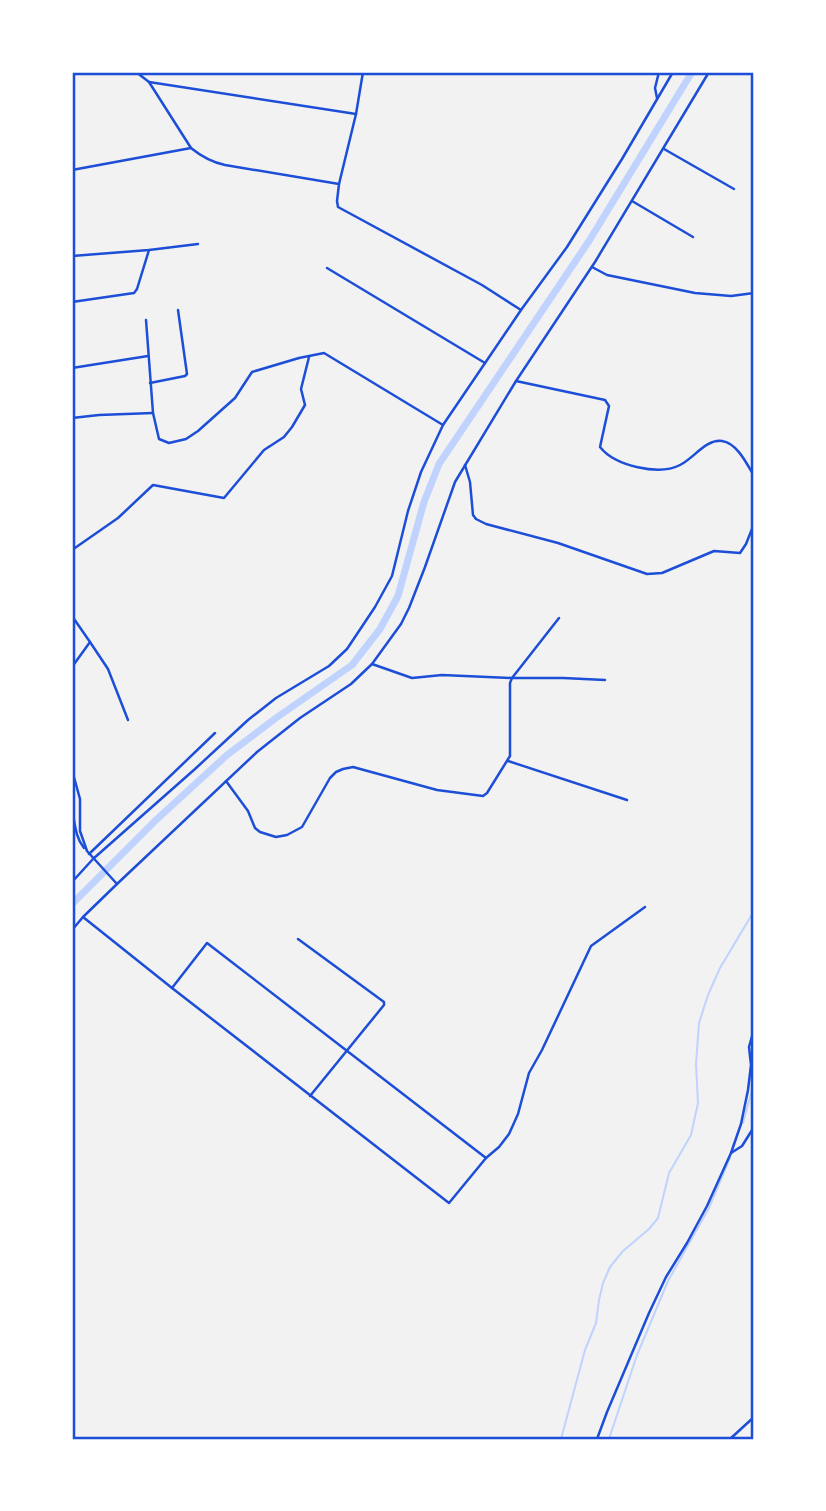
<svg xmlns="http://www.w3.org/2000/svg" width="826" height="1511" font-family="'Sofia Sans Condensed',sans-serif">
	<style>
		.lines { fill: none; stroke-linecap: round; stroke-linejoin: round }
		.stream { stroke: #bfd3fe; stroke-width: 2 }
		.canal { stroke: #bfd3fe; stroke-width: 7 }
		.minor { stroke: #1d4ed8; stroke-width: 2.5 }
		.neatline { fill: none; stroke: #1d4ed8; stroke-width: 2.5 }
	</style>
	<rect width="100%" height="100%" fill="#f2f2f2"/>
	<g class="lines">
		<!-- stream -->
		<g class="stream">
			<polyline points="743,1123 754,1083"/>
			<polyline points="561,1439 585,1350 596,1323 599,1300 603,1283 610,1267 623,1251 649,1229 658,1218 669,1173 691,1135 698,1103 696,1064 699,1023 708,995 720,968 754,911"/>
			<polyline points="609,1439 637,1355 668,1281 709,1208 730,1158"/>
		</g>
		<!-- canal -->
		<polyline class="canal" points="72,904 156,820 227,755 276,718 352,665 380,629 398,596 424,502 439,464 589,241 692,72"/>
		<!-- minor -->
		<g class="minor">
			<path d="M136,72l13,10 42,66c11,9 20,14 34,17l114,19 -2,17 1,6 144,78 39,25"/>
			<polyline points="149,82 356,114"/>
			<polyline points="657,98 655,88 659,72"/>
			<polyline points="664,149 734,189"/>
			<polyline points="72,170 191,148"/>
			<polyline points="339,184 356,114 363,72"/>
			<polyline points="632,201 693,237"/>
			<polyline points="72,256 149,250 198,244"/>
			<polyline points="592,267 607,275 695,293 731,296 754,293"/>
			<polyline points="327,268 485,363"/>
			<polyline points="72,302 134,293 137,289 149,250"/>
			<polyline points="146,320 153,413 159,439 169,443 186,439 198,431 235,398 252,372 299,358 324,353 443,425"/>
			<polyline points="72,368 148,356"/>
			<path d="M516,381l89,19 4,6 -9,41c15,19 59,29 80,18 14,-7 26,-26 42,-24 15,2 25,23 32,35"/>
			<polyline points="150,383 185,376 187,374 178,310"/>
			<polyline points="72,418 99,415 153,413"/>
			<polyline points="465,465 470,482 473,515 476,519 486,524 558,543 647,574 662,573 714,551 740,553 746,544 754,524"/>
			<polyline points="72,550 118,518 153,485 224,498 264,450 284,437 292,427 305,405 301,389 309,357"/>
			<polyline points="72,616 90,642 72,667"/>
			<polyline points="90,642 108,669 128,720"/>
			<polyline points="372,664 412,678 442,675 512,678 559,618"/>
			<polyline points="508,761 627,800"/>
			<polyline points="72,770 80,799 80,831 87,851 117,884"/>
			<polyline points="226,781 248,811 255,828 260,832 276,837 287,835 302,827 330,778 336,772 343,769 353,767 437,790 483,796 487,793 510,756 510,683 512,678 563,678 605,680"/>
			<path d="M72,809c3,14 3,28 12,39"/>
			<polyline points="89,854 215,733"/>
			<polyline points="72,882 93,859 195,769 248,720 276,698 329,666 347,649 375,607 392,576 408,511 421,472 443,425 521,310 567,247 622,159 673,72"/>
			<polyline points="83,917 172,988 449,1203 486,1158 499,1147 509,1134 518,1114 529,1073 542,1050 591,946 645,907"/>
			<polyline points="72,930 83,917 117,884 257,752 300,718 351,684 372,664 401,624 409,608 425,567 455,482 516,381 595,262 709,72"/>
			<polyline points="298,939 384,1002 384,1005 310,1096"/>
			<polyline points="172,988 207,943 486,1158"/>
			<polyline points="731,1153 742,1146 754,1127"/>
			<polyline points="597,1439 607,1412 649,1313 666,1277 687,1243 707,1206 731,1153 741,1124 748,1090 751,1065 749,1047 754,1029"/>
			<polyline points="730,1439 754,1417"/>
		</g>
	</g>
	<!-- border -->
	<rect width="826" height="1511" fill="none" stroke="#ffffff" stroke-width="147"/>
	<rect x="74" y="74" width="678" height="1364" class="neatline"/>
</svg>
